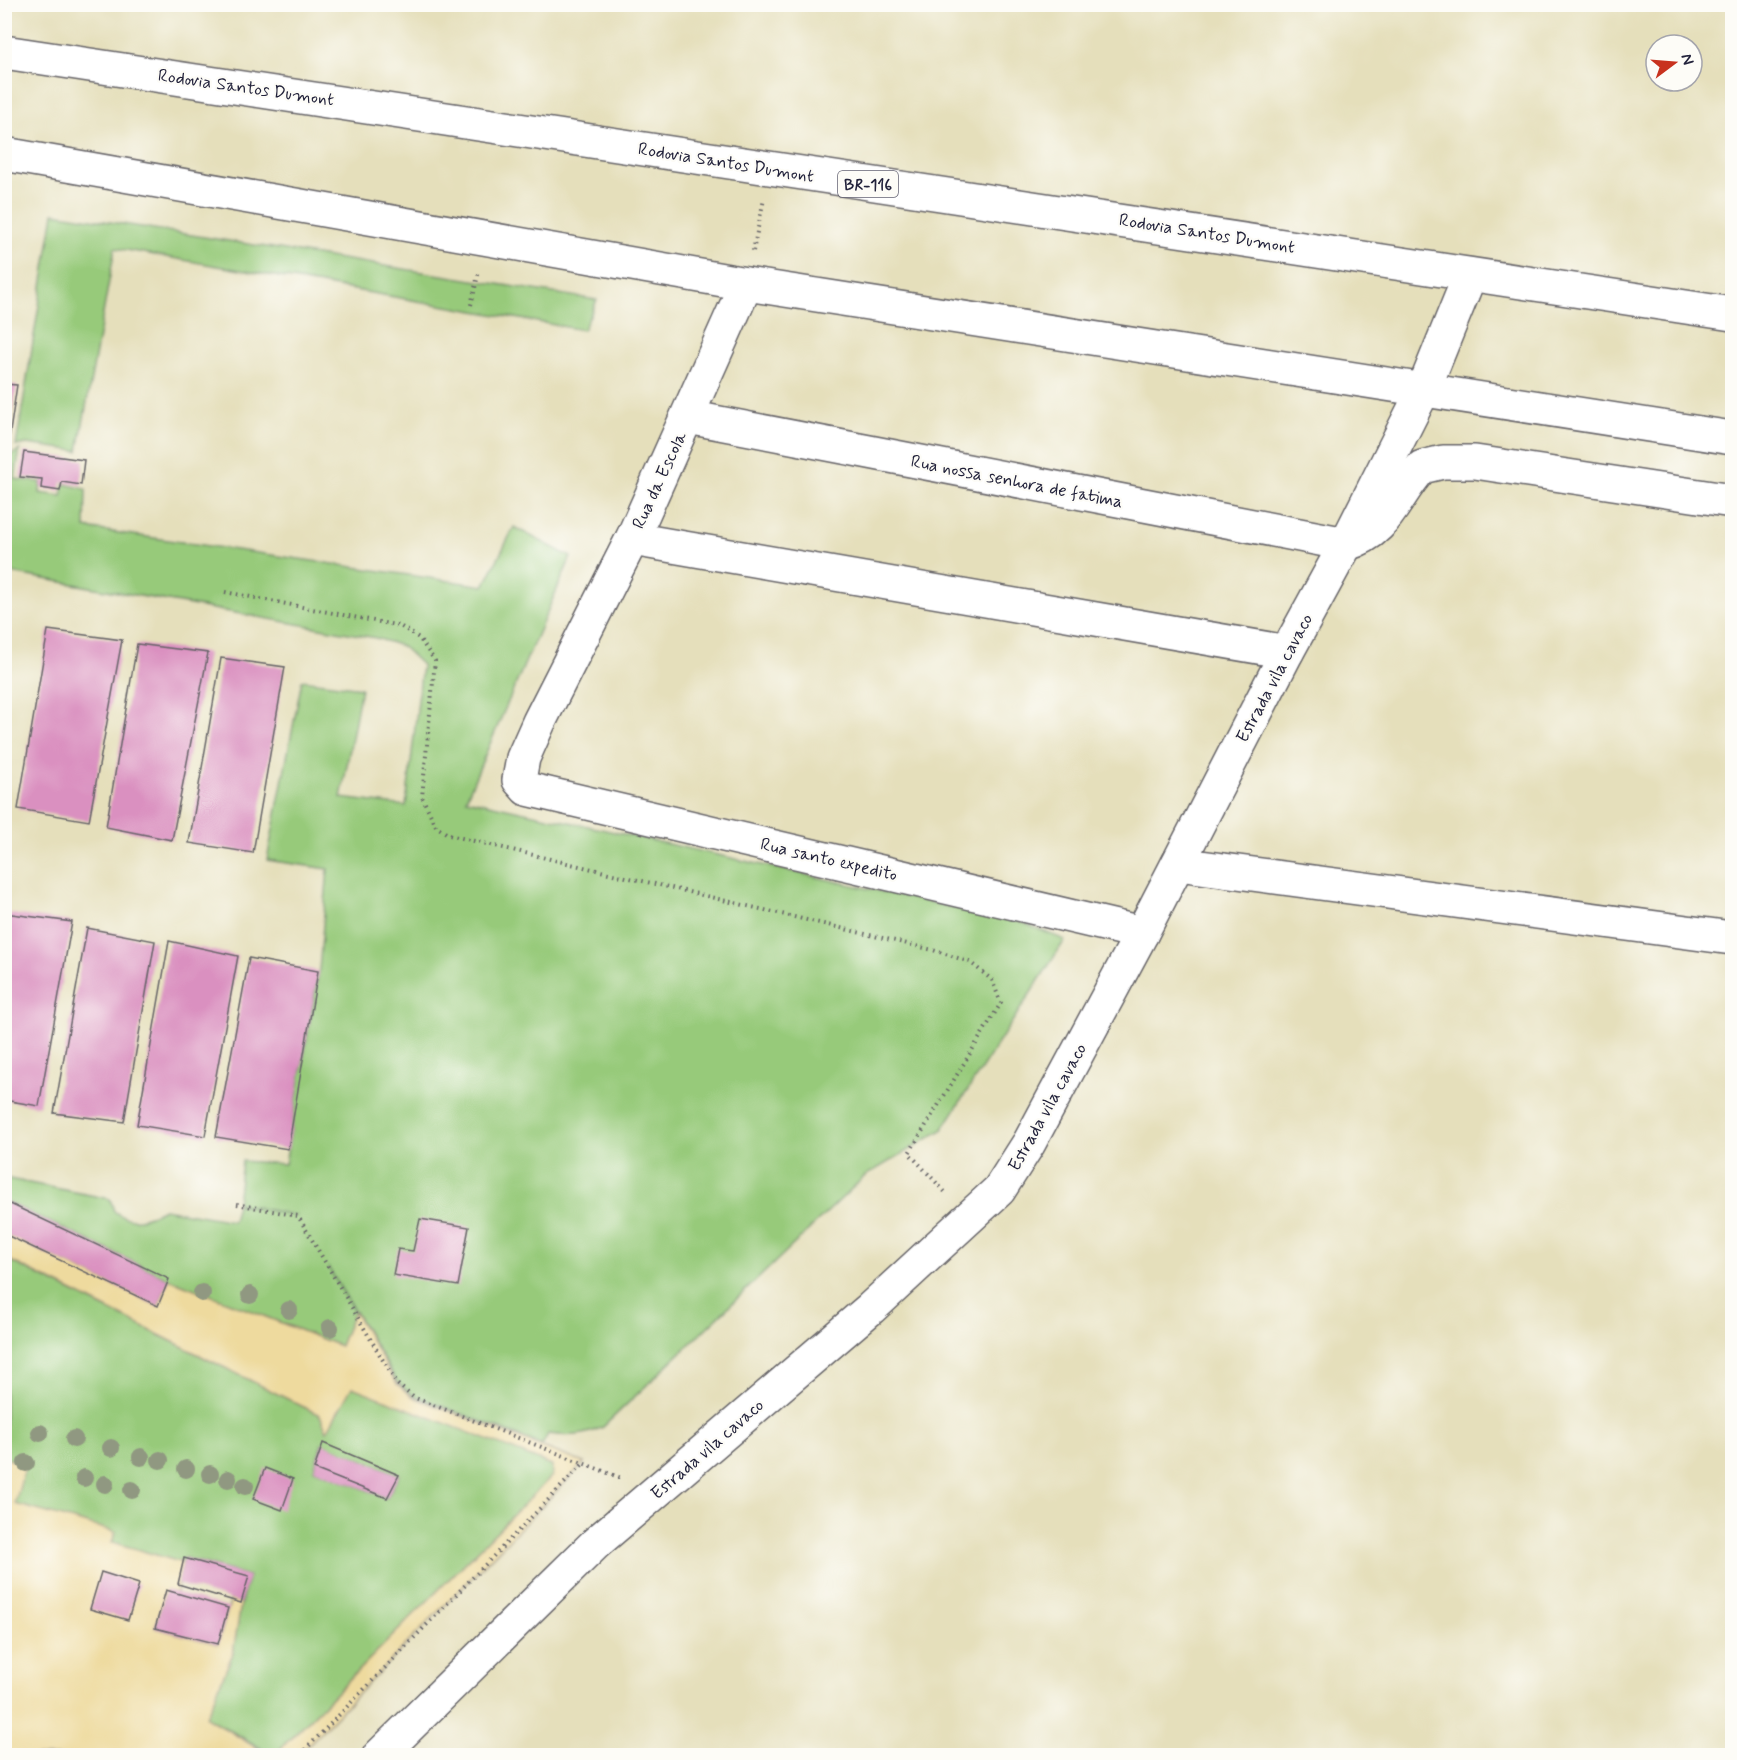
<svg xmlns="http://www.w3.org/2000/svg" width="1737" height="1760" font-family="Mynerve,sans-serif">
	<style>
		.green { fill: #97ca7a; stroke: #5c765a; stroke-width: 1.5; fill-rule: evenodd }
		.sand { fill: #eeda9e; stroke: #887e6c; stroke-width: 1.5 }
		.building { fill: #da90c0 }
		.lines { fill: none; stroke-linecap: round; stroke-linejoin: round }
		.minor-casing { stroke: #666468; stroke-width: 36 }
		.highway-casing { stroke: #666468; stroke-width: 36 }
		.path { stroke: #666468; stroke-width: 4; stroke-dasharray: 1.5 4.5; stroke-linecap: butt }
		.minor { stroke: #fff; stroke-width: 33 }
		.highway { stroke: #fff; stroke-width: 33 }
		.tree { fill: #909881 }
		.labels { text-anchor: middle; stroke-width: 4.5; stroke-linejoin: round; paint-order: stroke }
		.shield { fill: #fdfcf7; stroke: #646373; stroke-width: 1.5 }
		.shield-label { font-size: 16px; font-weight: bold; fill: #22223b }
		.street-label { font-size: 18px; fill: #22223b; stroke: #fdfcf7 }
	</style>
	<rect width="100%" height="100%" fill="#fdfcf7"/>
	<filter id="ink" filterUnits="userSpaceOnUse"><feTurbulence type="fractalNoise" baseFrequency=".0167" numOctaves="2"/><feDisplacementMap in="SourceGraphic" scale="12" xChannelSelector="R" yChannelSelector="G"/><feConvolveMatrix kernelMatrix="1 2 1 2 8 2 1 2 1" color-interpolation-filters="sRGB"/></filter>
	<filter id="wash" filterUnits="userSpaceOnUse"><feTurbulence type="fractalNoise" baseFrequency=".008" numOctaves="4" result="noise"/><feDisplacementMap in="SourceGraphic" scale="24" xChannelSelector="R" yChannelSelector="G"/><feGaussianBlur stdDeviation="1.35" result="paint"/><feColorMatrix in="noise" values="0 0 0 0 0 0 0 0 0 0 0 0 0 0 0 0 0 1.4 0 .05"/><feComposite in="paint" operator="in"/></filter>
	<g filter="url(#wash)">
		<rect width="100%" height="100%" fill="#e5dfbb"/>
		<!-- green -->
		<g class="green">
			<polygon points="54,213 597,300 583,330 115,248 78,451 27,444 16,446"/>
			<path d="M20,450l-5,29 26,3 -1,11 22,3 2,-12 22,5 -1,39 399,58 30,-59 57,30 -105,242 557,124 42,17 -123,190 -77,46 -262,251c-19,9 -34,10 -55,7l-6,11 -129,-50 -15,-12 -70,-116 26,44 -14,35 -171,-67 -164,-78 -1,-23 106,21 4,12c18,14 32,8 50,-2l69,12 4,-17 61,12 -61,-13 5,-42 43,3 34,-194 9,-101 -61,-9 35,-180 59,8 -20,110 65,8 16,-141 -20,-19 -26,-8 -370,-66 -1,-114z"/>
			<path d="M4,1258l316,157 7,15 25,-44 200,79v11l-273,274 -11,2 -62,-35 27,-64 8,-50 8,-27 -64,-18 -2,5 -71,-21 3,-10 -101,-28 12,-41 -21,-5zM322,1443l77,32 -12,23 -73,-29z"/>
		</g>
		<!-- sand -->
		<polygon class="sand" points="5,1234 158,1306 169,1279 340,1346 354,1311 397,1384 413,1397 584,1463 298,1755 5,1756 4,1458 26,1463 15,1504 116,1532 112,1542 183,1563 176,1593 166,1591 155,1628 218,1644 231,1599 241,1603 233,1653 206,1717 268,1755 279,1750 552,1476 552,1465 352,1387 327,1431 320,1415 5,1258"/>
		<g id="blocks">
			<!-- building -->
			<g class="building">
				<polygon points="4,384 17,385 8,445 4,445"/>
				<polygon points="24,452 84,460 81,485 62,482 60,491 41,488 42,479 20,477"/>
				<polygon points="48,630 122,640 89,821 18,809"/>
				<polygon points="137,644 208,653 172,840 106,827"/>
				<polygon points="221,658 285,667 253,853 189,843"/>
				<polygon points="4,913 72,922 39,1106 4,1100"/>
				<polygon points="87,928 155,941 124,1122 54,1113"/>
				<polygon points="169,941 238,956 205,1136 137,1125"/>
				<polygon points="249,958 318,971 288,1149 216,1137"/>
				<polygon points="4,1201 169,1279 158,1306 4,1234"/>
				<polygon points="420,1219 469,1227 458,1286 393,1275 398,1249 413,1251"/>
				<polygon points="323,1443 399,1475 387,1498 314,1469"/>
				<polygon points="265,1468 293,1479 282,1510 253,1499"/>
				<polygon points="184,1558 249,1576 241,1603 178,1584"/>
				<polygon points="101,1572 139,1584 128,1620 90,1609"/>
				<polygon points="166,1590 228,1608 218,1644 155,1628"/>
			</g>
		</g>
	</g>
	<g filter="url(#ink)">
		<use href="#blocks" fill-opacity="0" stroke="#666468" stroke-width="1.5"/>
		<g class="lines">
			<!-- minor casing -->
			<g class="minor-casing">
				<g id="minor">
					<polyline points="4,154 746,284 1732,438"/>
					<polyline points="746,284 632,539 539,722 523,758 519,780 527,789 1142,933"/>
					<path d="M688,417l658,127c43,-12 48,-48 76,-77l21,-5h32l257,39"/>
					<polyline points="632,539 1287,652"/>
					<polyline points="1178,864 1732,938"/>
					<polyline points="379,1756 596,1543 871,1308 999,1190 1029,1143 1142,933 1287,652 1346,544 1423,391 1470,275"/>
				</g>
			</g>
			<!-- highway casing -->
			<g class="highway-casing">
				<polyline id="highway" points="4,52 1732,314"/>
			</g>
			<!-- path -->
			<g class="path">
				<polyline points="753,251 764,199"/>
				<polyline points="471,305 479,271"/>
				<polyline points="225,592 400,626 419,638 435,661 422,797 436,826 449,835 933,950 970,962 992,980 1001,1003 909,1153 946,1193"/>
				<polyline points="237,1204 298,1216 397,1384 413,1397 621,1478"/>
				<polyline points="305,1750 584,1463"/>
			</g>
			<!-- minor -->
			<use href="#minor" class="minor"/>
			<!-- highway -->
			<use href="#highway" class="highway"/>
		</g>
		<!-- trees -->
		<g class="tree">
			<circle cx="202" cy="1293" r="9"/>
			<circle cx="250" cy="1295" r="9"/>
			<circle cx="289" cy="1310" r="9"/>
			<circle cx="330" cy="1328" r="9"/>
			<circle cx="40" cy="1433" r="9"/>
			<circle cx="74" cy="1439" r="9"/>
			<circle cx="111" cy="1448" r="9"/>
			<circle cx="141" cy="1457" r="9"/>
			<circle cx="160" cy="1460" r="9"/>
			<circle cx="26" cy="1463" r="9"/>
			<circle cx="186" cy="1469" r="9"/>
			<circle cx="210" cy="1474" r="9"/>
			<circle cx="84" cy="1478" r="9"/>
			<circle cx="228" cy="1479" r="9"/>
			<circle cx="105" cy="1484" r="9"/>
			<circle cx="245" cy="1486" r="9"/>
			<circle cx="132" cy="1490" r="9"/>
		</g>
	</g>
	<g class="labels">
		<!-- shield labels -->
		<rect class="shield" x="838" y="171" width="60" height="26" rx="4.5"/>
		<g class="shield-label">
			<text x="868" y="190">BR-116</text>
		</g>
		<!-- street labels -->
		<g class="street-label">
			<text transform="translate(246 87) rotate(8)" y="6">Rodovia Santos Dumont</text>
			<text transform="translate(726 162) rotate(9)" y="6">Rodovia Santos Dumont</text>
			<text transform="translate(1207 233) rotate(9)" y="6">Rodovia Santos Dumont</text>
			<text transform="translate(659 480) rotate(-65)" y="6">Rua da Escola</text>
			<text transform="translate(1017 481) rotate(11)" y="6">Rua nossa senhora de fatima</text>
			<text transform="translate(1274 678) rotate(-62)" y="6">Estrada vila cavaco</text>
			<text transform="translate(829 859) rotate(13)" y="6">Rua santo expedito</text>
			<text transform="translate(1047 1107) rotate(-61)" y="6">Estrada vila cavaco</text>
			<text transform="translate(707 1449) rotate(-41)" y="6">Estrada vila cavaco</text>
		</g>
	</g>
	<!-- margin -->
	<rect width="1737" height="1760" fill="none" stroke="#fdfcf7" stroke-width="24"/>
	<!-- north arrow -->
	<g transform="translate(1674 63) rotate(74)"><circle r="28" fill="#fdfcf7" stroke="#a5a5ac" stroke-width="1.5"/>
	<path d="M0-4.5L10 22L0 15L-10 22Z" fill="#c8321e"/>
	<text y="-9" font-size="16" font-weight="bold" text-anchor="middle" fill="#22223b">N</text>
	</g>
</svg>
